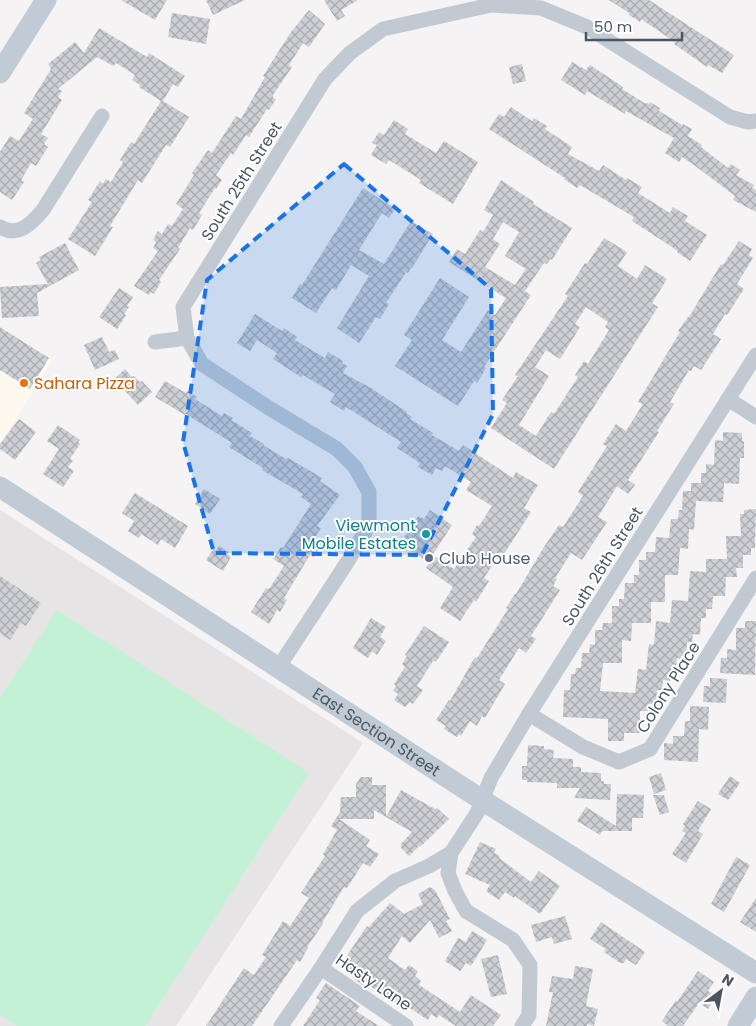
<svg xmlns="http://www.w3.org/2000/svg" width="756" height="1026" font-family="Poppins,sans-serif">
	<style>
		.commercial { fill: #fdf9ef }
		.education { fill: #e6e4e5 }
		.garden { fill: #c3f1d5 }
		.building { fill: url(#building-cross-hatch); fill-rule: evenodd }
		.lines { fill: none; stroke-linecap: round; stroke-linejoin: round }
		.street { stroke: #c1cad2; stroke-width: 15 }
		.secondary { stroke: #c1cbd6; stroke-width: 21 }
		.marked { fill: #1a73e8; fill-opacity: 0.2; stroke: #1a73e8; stroke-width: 4; stroke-dasharray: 10 6; stroke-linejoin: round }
		.food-dot { fill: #e8710a; stroke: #fff; stroke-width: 2 }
		.culture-dot { fill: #0f9aa8; stroke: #fff; stroke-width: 2 }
		.service-dot { fill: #5c6f8a; stroke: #fff; stroke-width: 2 }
		.labels { text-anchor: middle; stroke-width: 4; stroke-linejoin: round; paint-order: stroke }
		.street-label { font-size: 16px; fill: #4a5661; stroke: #fff }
		.food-label { font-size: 16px; fill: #c56008; stroke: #fff; text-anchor: start }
		.culture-label { font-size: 16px; fill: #0d838f; stroke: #fff; text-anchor: end }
		.service-label { font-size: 16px; fill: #4e5e75; stroke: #fff; text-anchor: start }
	</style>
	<defs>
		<pattern id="building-cross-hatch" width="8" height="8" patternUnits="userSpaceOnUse" patternTransform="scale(1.25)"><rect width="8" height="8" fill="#cdcfd5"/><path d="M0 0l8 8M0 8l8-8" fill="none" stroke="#a8abb0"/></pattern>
	</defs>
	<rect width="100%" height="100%" fill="#f5f3f3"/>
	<!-- commercial -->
	<polygon class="commercial" points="0,326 53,359 0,444"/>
	<!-- education -->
	<polygon class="education" points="0,510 363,743 176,1026 0,1026"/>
	<!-- garden -->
	<polygon class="garden" points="57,610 309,773 145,1026 17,1026 0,1015 0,698"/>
	<!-- building -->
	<g class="building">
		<polygon points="121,0 167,0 155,20"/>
		<polygon points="206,0 245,0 213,15"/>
		<polygon points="324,0 358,0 341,10 345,16 337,21"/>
		<polygon points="609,0 649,0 734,55 722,73 708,65 707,67 674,44 675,42 641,19 640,22 629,15 629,13"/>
		<polygon points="309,10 325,24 309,47 303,43 289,65 292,67 273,95 273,98 276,99 269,110 267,109 249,137 246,135 233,155 231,153 216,175 222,180 216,189 215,188 199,213 202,215 193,230 190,228 178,248 180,249 159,280 161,282 154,294 151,292 149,295 134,286 158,251 153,248 156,242 153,240 158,231 162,234 168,224 172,226 183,209 176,204 194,175 192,173 208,150 212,153 236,116 241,119 265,77 263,76 291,32"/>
		<polygon points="172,13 210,19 206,44 168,37"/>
		<polygon points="99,28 147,57 149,53 185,76 178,87 173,84 163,101 189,117 170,147 166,145 142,183 138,180 110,226 113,227 95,256 68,239 92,202 88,200 100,181 103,184 106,179 111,182 123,162 120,160 131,142 134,144 161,101 139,87 140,85 132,80 135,75 116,63 113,66 97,57 58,89 62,91 58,97 62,100 41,134 48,138 44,144 48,147 36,166 31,163 21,180 24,182 12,200 0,192 0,152 10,136 19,141 33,119 24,113 51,69 48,64 75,42 84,53"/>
		<polygon points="572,62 586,70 590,65 623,87 622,89 646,104 646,103 649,104 650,102 660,108 659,111 682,125 683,124 692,129 688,136 702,145 701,147 728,168 731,164 740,170 736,175 754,185 752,188 756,190 756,212 733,200 735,196 694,165 682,157 679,162 665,153 674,138 626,111 625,114 587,91 585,95 561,80"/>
		<polygon points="522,64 526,81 513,84 509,67"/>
		<polygon points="511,107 532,121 534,118 547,126 545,129 572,147 568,154 599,171 603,165 626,180 627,178 642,187 638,193 670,213 673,207 688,216 685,221 707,235 690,261 677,252 678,251 632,221 634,217 580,185 577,188 564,179 565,178 489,129 499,114 504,117"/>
		<polygon points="394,120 408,129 405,134 436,153 444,141 478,162 453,204 419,183 421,180 389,160 386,164 371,155 377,145 372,143 379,132 384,135"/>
		<path d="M501,180l33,22 -1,2 39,24 -20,32 -2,-1 -3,5 -3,-1 -19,28 6,4 -47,72 2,1 -9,15 -3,-2 -16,25 -63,-40 17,-26 -8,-5 36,-57 29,19 -27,43 19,12 27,-42 7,5 11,-17 -57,-36 8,-13 8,5 15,-24 3,2 10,-17 -9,-5zM503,222l16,10 -14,24 21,13 -11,16 -30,-18 15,-23 -7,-5z"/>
		<polygon points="363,188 395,209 389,218 382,213 359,250 384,264 411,221 433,234 412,268 411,268 408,273 406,272 386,303 389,304 380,319 376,317 359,343 337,328 369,276 351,265 336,290 332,288 316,313 292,298 300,284 302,285"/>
		<path d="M604,238l23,14 -9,14 19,13 8,-14 22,14 -15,24 6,4 -104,162 -63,-41 16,-25 -5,-3 16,-24 -3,-1 53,-79 -3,-2 20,-31 2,1zM586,307l22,15 -3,5 4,3 -21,34 -4,-3 -9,14 3,2 -24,37 -3,-2 -15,24 -17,-11 30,-49 -14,-9 11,-17 14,9 20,-32 -5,-3z"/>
		<polygon points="739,241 752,249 749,255 753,258 737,284 744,289 727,315 725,314 713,334 721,339 701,370 694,366 691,371 689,370 670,402 674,404 657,431 659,432 628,480 635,485 628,494 617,486 598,517 607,522 582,560 571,553 555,578 557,579 553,586 560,590 531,636 536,639 526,653 519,648 499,680 505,684 485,718 482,716 477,726 470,721 461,736 459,734 457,737 444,729 446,726 436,720 449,700 450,701 475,657 477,658 508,609 506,608 515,594 516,594 544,547 559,525 563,527 583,496 578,492 607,446 603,444 616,424 626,431 643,404 638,402 680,332 678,331 688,317 689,317 721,264 723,265"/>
		<polygon points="65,243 79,270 37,293 39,316 2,318 0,287 48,284 36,263 41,260 39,257"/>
		<polygon points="119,288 133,297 127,306 129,307 124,314 126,315 117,329 99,317"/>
		<polygon points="255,314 282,331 284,328 297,337 295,340 325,358 328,352 343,361 342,363 347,366 343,373 371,388 407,412 406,413 412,417 410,419 433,433 432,435 459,451 463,445 513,478 516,472 538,485 524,508 531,512 504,554 501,552 484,578 489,581 476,602 474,600 460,621 440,608 453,587 426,568 434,556 454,569 476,537 472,534 477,525 479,526 492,506 466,490 471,482 445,466 442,471 436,468 432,475 418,467 420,463 397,448 401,442 346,407 344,411 330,402 335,394 303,375 301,377 273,359 277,353 257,340 250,351 237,343"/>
		<polygon points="0,327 49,358 30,389 0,370"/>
		<polygon points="102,337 109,352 115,350 119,359 95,370 84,345"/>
		<polygon points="125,369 132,377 134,376 140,382 142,381 152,392 138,405 114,379"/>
		<polygon points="165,381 186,393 187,391 197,397 195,399 222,416 224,413 233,418 231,420 252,433 250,436 264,444 263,445 286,459 288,458 312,472 322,478 320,481 340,495 317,526 321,528 312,542 320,547 314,557 310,555 284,598 287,600 280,612 277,610 269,624 251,612 266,588 269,589 284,566 273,559 281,547 283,548 311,504 301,497 303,494 262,470 263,468 229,447 232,443 186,414 185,415 155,397"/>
		<polygon points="19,419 36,432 15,460 0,449 0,444"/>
		<polygon points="58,425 80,440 78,442 80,444 70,459 73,461 68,467 74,471 63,487 43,474 59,449 47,441"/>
		<polygon points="723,432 742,433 742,441 744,441 744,458 740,458 739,484 724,483 723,502 696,501 694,530 689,529 688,549 680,548 678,575 665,575 665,602 651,602 651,623 632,623 631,641 622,640 622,663 603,663 600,691 635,693 638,669 646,670 649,644 654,645 656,621 670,623 672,600 688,601 690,571 706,572 706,559 727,559 726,536 741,536 740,514 744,514 744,510 756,509 755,548 751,548 751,555 743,555 743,568 736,568 737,577 726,577 725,596 713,596 712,609 706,609 706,618 701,618 700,635 693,634 692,642 687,642 686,656 681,656 681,659 677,658 676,666 672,666 670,681 663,680 662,690 657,690 656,704 649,704 648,711 640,711 640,733 624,733 624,741 608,741 608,719 563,717 564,690 570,690 571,674 575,674 576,668 581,668 582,653 589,653 590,644 595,645 595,630 602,630 603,623 612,623 612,606 619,606 619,599 624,599 625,583 634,583 634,575 639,575 639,560 646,560 646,552 655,552 656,537 669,538 671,519 678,519 679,510 682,510 683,491 691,491 691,483 701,483 701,473 706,473 706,464 714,465 715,440 723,441"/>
		<polygon points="204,489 220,499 210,514 195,504"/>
		<polygon points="135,493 188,526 175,548 161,539 158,545 141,534 139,538 128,531 134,521 122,513"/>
		<polygon points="430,510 452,525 428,562 400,544 418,516 424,519"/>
		<polygon points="219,546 229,552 227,554 231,557 223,571 206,560 213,549 216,551"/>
		<polygon points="0,576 41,603 26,626 21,623 10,640 0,633"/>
		<polygon points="371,618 386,627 380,637 386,641 377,655 372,651 368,658 353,648"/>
		<polygon points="745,621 756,621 755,675 720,673 721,658 727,658 727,649 736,650 736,628 745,628"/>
		<polygon points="424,626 449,642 436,662 433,661 417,686 423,690 413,704 410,702 405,707 394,700 398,694 393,691 396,686 394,684 405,667 402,664 407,656 405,655"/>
		<polygon points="710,678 727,679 726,703 703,702 704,686 710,686"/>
		<polygon points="690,706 709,707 708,730 699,729 698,762 664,760 664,743 673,744 673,736 684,736 685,721 690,721"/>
		<polygon points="528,745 544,746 544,749 554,750 553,758 573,759 573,767 581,767 581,772 601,773 601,781 604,781 604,784 611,784 610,800 574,798 580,788 557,788 557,783 527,782 527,780 522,780 522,766 527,766"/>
		<polygon points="661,773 666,790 654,794 649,777"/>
		<polygon points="730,776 740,783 728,800 718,794"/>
		<polygon points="361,777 372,777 372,785 386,785 386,817 374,810 374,819 339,819 370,840 366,846 379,854 370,867 363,863 347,888 344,887 322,923 323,924 307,947 308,948 300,962 297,960 252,1026 206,1026 244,968 254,975 266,957 262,955 283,921 290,926 309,898 301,893 325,856 323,854 337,830 331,826 340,812 341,797 356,797 356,784"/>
		<polygon points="401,790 435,809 437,808 449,819 420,847 419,846 409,856 401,848 401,844 412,832 386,817"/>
		<polygon points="617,794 644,795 643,818 632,818 632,831 602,831 600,835 577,821 586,807 616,826"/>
		<polygon points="653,795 664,795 669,812 660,815"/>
		<polygon points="698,801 711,809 698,831 703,834 686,863 672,854 686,833 682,831 685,826 683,824"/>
		<polygon points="480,842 496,849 494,853 500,856 499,858 531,882 539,871 560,886 540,914 515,896 514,898 505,892 499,900 486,891 490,885 465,874"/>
		<polygon points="736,857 750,865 724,912 711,904"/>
		<polygon points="430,887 435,890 450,919 446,921 452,931 439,938 430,920 410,943 402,936 388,958 405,970 409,965 418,971 415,976 421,981 419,985 460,1012 471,995 501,1015 493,1026 456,1026 439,1015 437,1018 431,1014 428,1020 399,1001 397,1004 370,986 368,989 354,979 357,974 342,963 367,926 369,927 390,903 404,914 423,904 418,894"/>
		<polygon points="756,898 756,932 740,922"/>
		<polygon points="565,916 572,939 554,944 552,937 536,942 531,925"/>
		<polygon points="601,922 645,952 636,965 626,959 624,963 620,963 604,952 606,949 590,939"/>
		<polygon points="472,931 487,940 471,966 466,963 460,971 445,961 458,938 466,942"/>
		<polygon points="498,955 507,994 491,997 481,959"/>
		<polygon points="575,966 593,969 586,1006 598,1009 594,1026 587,1024 587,1026 546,1026 553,992 549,992 552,976 573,979"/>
		<polygon points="698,971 714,982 708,991 716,996 708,1009 699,1003 683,1026 668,1026 662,1021 676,1000 677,1002"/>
		<polygon points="326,983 360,1006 356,1011 379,1026 303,1026 320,1000 316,998"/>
	</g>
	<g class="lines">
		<!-- street -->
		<g class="street">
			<path d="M0,227c18,11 32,-4 43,-17l59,-94"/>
			<polyline points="155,342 187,338"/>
			<polyline points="728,399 756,417"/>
			<polyline points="278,668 348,561 369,525 369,492 355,467 337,449 269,408 202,364 187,338 183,307 325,79 350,53 383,29 491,5 541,8 587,27 730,117 748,122 756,121"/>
			<polyline points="529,714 583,747 619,762 650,749 756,578"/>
			<polyline points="451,853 448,873 455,891 466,911 513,940 530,965 529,1015 522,1026"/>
			<polyline points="321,968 406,1026"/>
			<polyline points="281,1026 321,968 357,911 395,881 429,866 451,853 477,813 491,778 529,714 756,355"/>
		</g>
		<!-- secondary -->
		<g class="secondary">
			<polyline points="0,73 46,0"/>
			<path id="s1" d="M0,487l482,313 274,173"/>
			<polyline points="738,1026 756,997"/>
		</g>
	</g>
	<!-- marked area -->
	<path class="marked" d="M344,164l147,125 2,125 -71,141 -208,-2 -31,-111 24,-162z"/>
	<!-- markers -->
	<circle class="food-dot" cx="24" cy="383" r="5"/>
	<circle class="culture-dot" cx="426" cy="534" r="5"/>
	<circle class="service-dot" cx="429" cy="558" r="5"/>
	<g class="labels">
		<!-- street labels -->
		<g class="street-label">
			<text transform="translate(241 181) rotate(-58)" y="6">South 25th Street</text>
			<text transform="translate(602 566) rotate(-58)" y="6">South 26th Street</text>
			<text transform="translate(668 687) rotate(-58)" y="6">Colony Place</text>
			<text dy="6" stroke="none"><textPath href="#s1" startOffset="449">East Section Street</textPath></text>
			<text transform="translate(374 982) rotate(34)" y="6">Hasty Lane</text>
		</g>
		<!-- food labels -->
		<g class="food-label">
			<text x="34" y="389">Sahara Pizza</text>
		</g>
		<!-- culture labels -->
		<g class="culture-label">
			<text x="416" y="531">Viewmont<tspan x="416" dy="18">Mobile Estates</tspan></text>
		</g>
		<!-- service labels -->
		<g class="service-label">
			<text x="439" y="564">Club House</text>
		</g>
	</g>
	<!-- north arrow -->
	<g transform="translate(721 991) rotate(32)" stroke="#ffffff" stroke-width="4" paint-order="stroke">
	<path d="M0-4L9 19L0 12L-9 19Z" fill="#4a5661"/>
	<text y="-8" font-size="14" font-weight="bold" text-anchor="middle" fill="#4a5661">N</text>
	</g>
	<!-- scale -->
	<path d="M586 32v8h96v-8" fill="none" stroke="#4a5661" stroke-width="2.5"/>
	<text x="594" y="32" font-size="15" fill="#4a5661" stroke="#ffffff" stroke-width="4" paint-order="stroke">50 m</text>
</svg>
